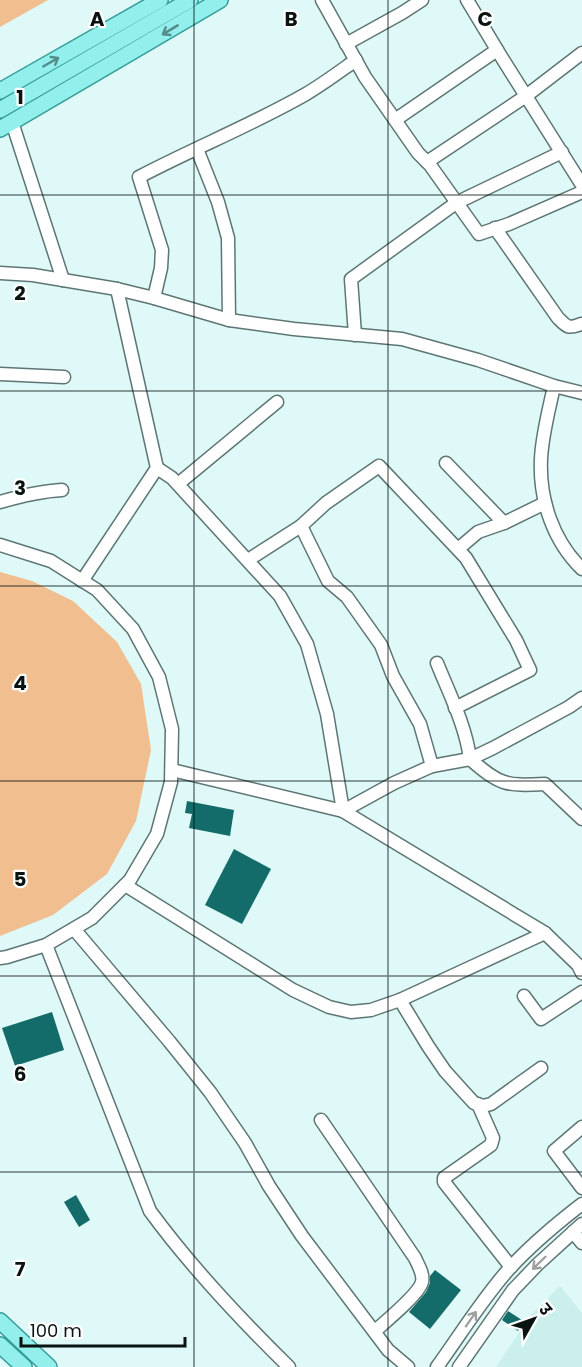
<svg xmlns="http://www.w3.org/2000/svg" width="582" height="1367" font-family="Poppins,'Noto Sans Devanagari',sans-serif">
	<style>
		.built { fill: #caefed }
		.green { fill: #f0be8f }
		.building { fill: #146c6a }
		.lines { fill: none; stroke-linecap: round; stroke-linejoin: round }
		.minor-casing { stroke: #5d7674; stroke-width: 15 }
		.major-casing { stroke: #339c98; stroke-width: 18 }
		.minor { stroke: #fff; stroke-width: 12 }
		.major { stroke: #92efec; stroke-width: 15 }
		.oneway { stroke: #548c8a }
		.oneway2 { stroke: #9da1a0 }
		.grid { fill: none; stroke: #091312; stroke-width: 1.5; stroke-opacity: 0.55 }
		.grid-label { font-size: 20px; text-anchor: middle; font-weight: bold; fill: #091312; stroke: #fff; stroke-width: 4.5; stroke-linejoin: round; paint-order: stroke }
	</style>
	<rect width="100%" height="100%" fill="#def9f7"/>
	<!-- built -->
	<polygon class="built" points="560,1286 582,1313 582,1367 496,1367 531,1315"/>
	<!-- green -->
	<g class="green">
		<polygon points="0,0 48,0 0,27"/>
		<polygon points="0,572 32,581 73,601 117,642 141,684 151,750 136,821 107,874 53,915 0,936"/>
	</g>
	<!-- building -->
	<g class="building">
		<polygon points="187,801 234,810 230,836 189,828 192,814 185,813"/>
		<polygon points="234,849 271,869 242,924 205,905"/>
		<polygon points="52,1012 64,1050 15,1066 2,1028"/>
		<polygon points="76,1195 90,1220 79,1227 64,1202"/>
		<polygon points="435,1270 461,1290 430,1329 409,1312 426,1292 430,1283 430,1276"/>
		<polygon points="508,1311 525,1322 518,1331 502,1320"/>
	</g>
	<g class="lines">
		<!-- minor casing -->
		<g class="minor-casing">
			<g id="minor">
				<polyline points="322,0 365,77 418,153 430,165 479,234 509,224 582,192"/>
				<polyline points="467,0 502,58 582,185"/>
				<polyline points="346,44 402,13 422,0"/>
				<polyline points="395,120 497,50"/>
				<polyline points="12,122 63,280"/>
				<polyline points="197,149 218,202 228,238 229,320"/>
				<polyline points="427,162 526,96 582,53"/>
				<path d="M495,228l63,90c9,9 10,11 23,6"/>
				<polyline points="0,273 33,275 117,289 154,298 229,320 294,329 402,339 478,360 554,386 582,393"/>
				<path d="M154,298l7,-30 1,-18 -23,-73c55,-29 113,-52 167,-83 17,-10 33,-22 50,-34"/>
				<polyline points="355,335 351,279 456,203 562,152"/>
				<polyline points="0,374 64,377"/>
				<path d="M554,386c-5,24 -12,49 -13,73 -2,40 12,82 41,110"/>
				<polyline points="446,463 504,523"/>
				<polyline points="157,468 172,478 280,596 307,644 327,714 343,811"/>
				<polyline points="178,484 277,402"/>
				<path d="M0,502c21,-6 40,-11 62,-12"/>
				<polyline points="301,526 328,581 347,597 381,645 393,676 420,724 432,766"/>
				<polyline points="0,545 51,561 97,590 133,629 159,677 172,729 171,782 157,834 130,880 92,918 46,945 7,957 0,958"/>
				<polyline points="458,549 478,532 504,523 545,503"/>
				<polyline points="248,560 301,526 326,503 379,466 466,558 516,640 530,670 455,708"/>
				<polyline points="82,581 157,468 117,289"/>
				<path d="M437,663c12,30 29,63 33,96 30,26 35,27 75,25l37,35"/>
				<polyline points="343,811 394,783 432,766 470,759 493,748 569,707 582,698"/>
				<polyline points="125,885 293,990 329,1007 351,1012 371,1010 400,1000 545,933 343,811 172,770"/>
				<polyline points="74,929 169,1041 210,1092 245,1143 269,1186 302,1236 388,1350 408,1367"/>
				<polyline points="545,933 578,965 582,973"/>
				<path d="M46,945l104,266c41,56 89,107 139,156"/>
				<polyline points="524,996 541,1019 582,992"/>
				<polyline points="400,1000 428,1046 445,1071 463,1091 474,1103 483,1106 491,1104 541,1068"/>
				<polyline points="478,1104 493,1138 491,1145 444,1178 444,1182 511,1267"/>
				<path d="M321,1120l94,138c3,7 9,16 7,24 -3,12 -37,40 -47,49"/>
				<polyline points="582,1127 554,1151 582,1188"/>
				<polyline points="573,1232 582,1243"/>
				<path d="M437,1367c23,-32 46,-69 72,-98 22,-24 47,-45 73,-65"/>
				<polyline points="459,1367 513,1290 538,1264 582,1224"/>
			</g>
		</g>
		<!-- major casing -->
		<g class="major-casing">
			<g id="major">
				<polyline points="0,91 160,0"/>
				<polyline points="0,110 190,0"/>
				<polyline points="0,129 220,0"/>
				<polyline points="0,1321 49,1367"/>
				<polyline points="0,1345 24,1367"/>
			</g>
		</g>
		<!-- minor -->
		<use href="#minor" class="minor"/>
		<!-- major -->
		<use href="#major" class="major"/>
	</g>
	<!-- one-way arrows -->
	<defs><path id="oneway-shaft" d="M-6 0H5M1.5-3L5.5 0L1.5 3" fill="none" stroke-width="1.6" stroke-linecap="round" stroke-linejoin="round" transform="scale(1.5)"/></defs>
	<g class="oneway">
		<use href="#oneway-shaft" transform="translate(170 30) rotate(149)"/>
		<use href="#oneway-shaft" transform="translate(51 62) rotate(-30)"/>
	</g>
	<g class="oneway2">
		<use href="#oneway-shaft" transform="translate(539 1263) rotate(136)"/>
		<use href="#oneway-shaft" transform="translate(471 1319) rotate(-55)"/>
	</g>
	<!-- grid -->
	<path class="grid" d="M194,0v1367M388,0v1367M0,195h582M0,391h582M0,586h582M0,781h582M0,976h582M0,1172h582"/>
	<g class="grid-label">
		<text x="97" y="26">A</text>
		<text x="291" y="26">B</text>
		<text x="485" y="26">C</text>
		<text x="20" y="104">1</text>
		<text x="20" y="300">2</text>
		<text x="20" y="495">3</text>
		<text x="20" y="690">4</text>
		<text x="20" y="886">5</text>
		<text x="20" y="1081">6</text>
		<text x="20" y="1276">7</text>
	</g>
	<!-- north arrow -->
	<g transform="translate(534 1319) rotate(50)" stroke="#ffffff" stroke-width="4.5" paint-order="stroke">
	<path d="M0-4.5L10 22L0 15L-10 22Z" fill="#091312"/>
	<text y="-9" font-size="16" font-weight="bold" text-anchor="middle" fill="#091312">उ</text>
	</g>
	<!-- scale -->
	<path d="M21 1337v9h164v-9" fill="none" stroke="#091312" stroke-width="3"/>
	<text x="30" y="1337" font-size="18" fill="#091312" stroke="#ffffff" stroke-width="4.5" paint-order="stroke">100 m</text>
</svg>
